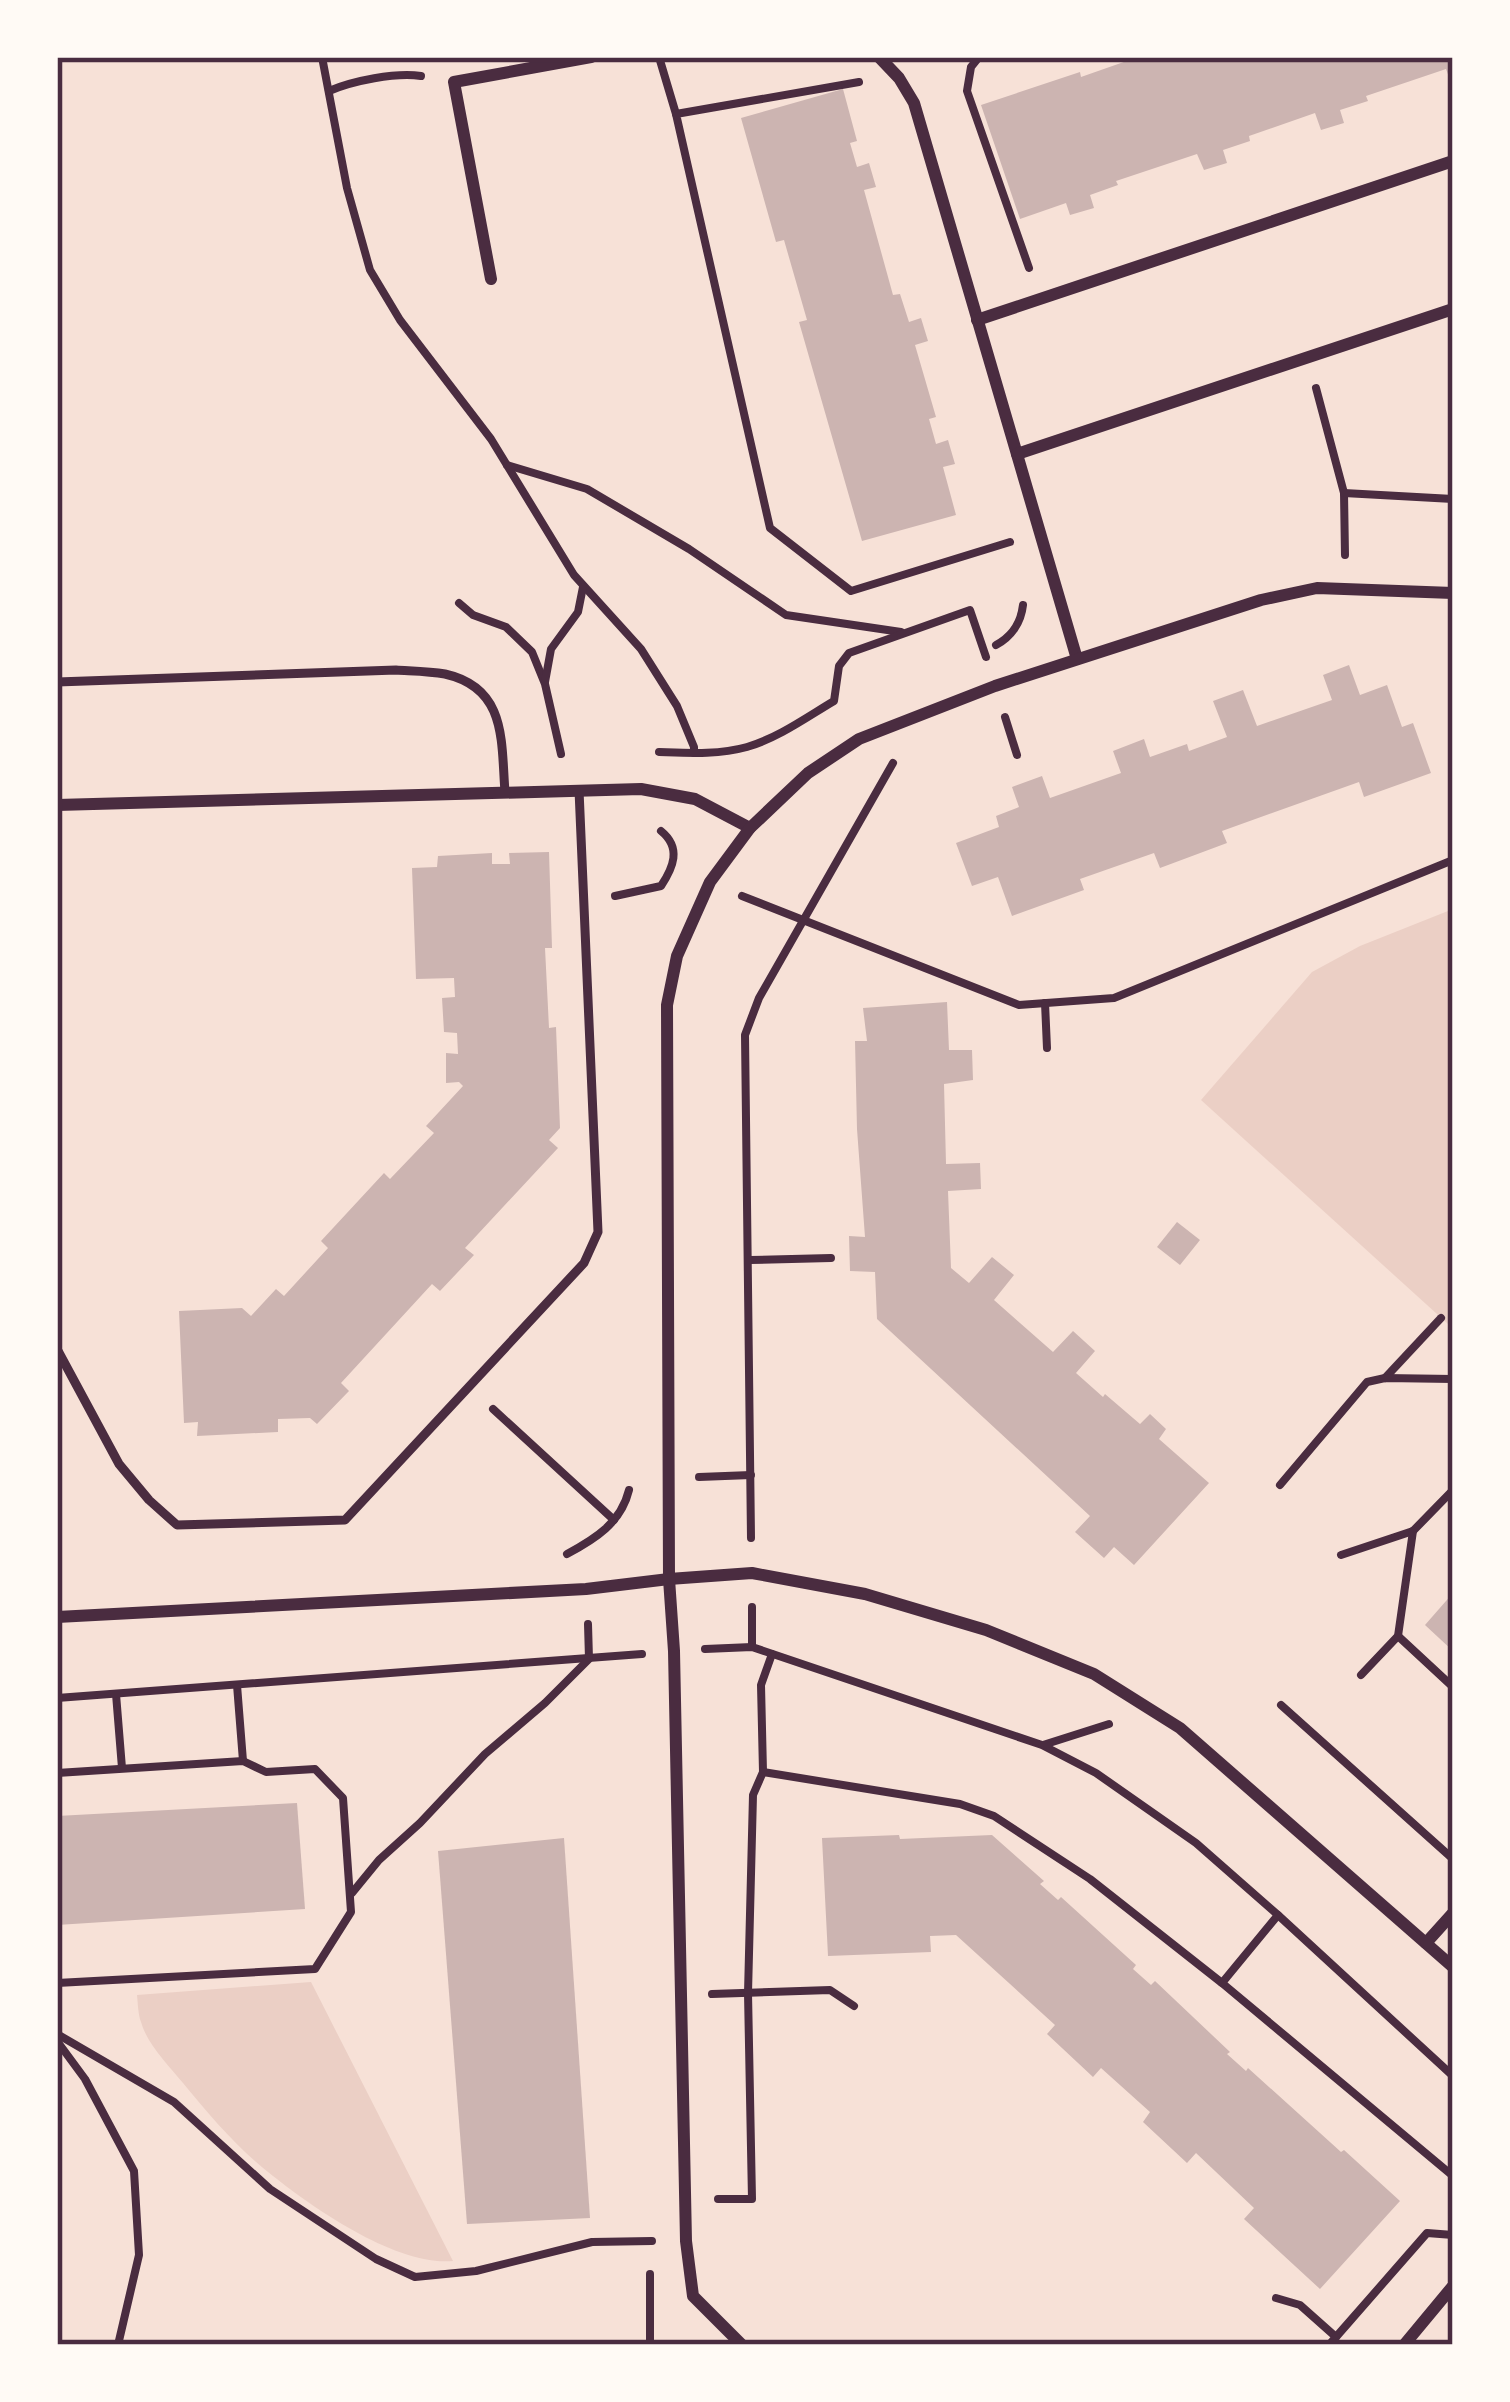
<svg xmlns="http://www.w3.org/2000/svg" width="1510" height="2402" font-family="'DejaVu Sans',sans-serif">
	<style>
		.green { fill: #ebcfc5 }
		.building { fill: #ccb4b1 }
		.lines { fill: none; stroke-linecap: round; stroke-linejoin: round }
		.path { stroke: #4a2c40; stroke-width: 8 }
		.service { stroke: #4a2c40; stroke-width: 9 }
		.minor { stroke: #4a2c40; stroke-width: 12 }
		.neatline { fill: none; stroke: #4a2c40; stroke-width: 4.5 }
	</style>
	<rect width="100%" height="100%" fill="#f7e1d7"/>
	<!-- green -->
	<g class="green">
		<polygon points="1453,909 1453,1319 1448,1324 1201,1100 1312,972 1360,946"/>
		<path d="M311,1982l142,279c-56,5 -137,-51 -180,-85 -34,-26 -63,-60 -90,-93 -14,-17 -36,-39 -42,-61 -3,-8 -3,-18 -4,-27z"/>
	</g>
	<!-- building -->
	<g class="building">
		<polygon points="1138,57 1453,57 1453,88 1446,69 1366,96 1368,101 1340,110 1344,123 1321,130 1315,113 1249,136 1250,141 1223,150 1227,163 1204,170 1197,154 1116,181 1118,185 1090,195 1094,208 1070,215 1066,203 1020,219 981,105 1080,72 1081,77"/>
		<polygon points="843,89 857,141 850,143 857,167 869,163 876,187 864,190 893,295 900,294 909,322 921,318 928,341 915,345 936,417 929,419 936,444 948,440 955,464 943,467 956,515 862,541 799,322 807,320 784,240 776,242 741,118"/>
		<polygon points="1349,665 1360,695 1387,685 1402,727 1413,723 1431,773 1364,797 1359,782 1222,831 1227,843 1160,868 1154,853 1080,879 1084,890 1012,916 998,877 972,886 956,843 999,827 996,816 1019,807 1012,787 1042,776 1050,798 1121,773 1113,751 1144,739 1150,757 1187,744 1189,751 1227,737 1213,701 1243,690 1257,726 1332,700 1323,675"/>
		<polygon points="549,852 552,948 545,948 549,1028 556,1027 560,1128 549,1140 558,1148 465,1248 474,1255 440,1291 432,1284 341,1383 349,1391 317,1424 310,1418 278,1419 278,1432 197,1436 198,1422 184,1423 179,1311 242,1308 251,1316 276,1289 284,1296 328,1248 321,1241 384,1173 390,1179 434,1133 426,1126 463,1086 459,1082 446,1083 446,1053 458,1054 457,1033 444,1032 442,998 455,997 454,978 416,979 412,868 437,867 438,856 492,853 492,864 510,864 509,853"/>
		<polygon points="947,1002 949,1050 972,1050 973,1080 944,1084 946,1164 980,1163 981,1189 948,1191 951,1268 969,1283 992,1257 1014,1275 994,1300 1053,1352 1073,1331 1095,1351 1076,1373 1103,1397 1105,1394 1140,1424 1150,1414 1166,1429 1159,1439 1209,1483 1134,1565 1114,1547 1104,1558 1075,1532 1090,1516 877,1319 875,1272 850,1271 849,1236 865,1237 857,1129 855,1041 867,1041 863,1008"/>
		<polygon points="1177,1222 1200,1240 1180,1265 1157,1247"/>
		<polygon points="1453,1593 1453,1651 1425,1625"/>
		<polygon points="297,1803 305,1909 57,1925 57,1816"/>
		<polygon points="899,1835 900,1839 992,1835 1044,1881 1040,1884 1058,1900 1061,1897 1136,1965 1133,1969 1151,1985 1155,1981 1230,2052 1227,2054 1246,2071 1248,2068 1341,2152 1344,2150 1400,2201 1320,2289 1244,2219 1254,2208 1196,2153 1187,2163 1143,2122 1150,2112 1101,2068 1093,2077 1047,2034 1055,2025 956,1935 930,1936 931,1952 828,1956 822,1838"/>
		<polygon points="564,1838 590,2218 467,2224 438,1851"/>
	</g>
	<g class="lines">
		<!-- path -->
		<g class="path">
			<polyline points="322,57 347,188 370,270 400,320 491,439 574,575 641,649 677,706 694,747 694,753"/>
			<polyline points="659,57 676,114"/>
			<polyline points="979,57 971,67 967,91 1029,268"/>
			<polyline points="859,82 676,114 770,528 851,591 1010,542"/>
			<path d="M329,91c23,-10 67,-19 92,-15"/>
			<polyline points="1316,388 1344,493 1345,555"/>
			<polyline points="507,465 587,489 689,549 786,615 901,632"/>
			<polyline points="1344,493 1453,499"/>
			<polyline points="459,603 473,615 506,627 532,652 545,684 561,754"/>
			<path d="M996,645c15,-8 25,-22 27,-40"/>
			<polyline points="545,682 551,649 578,612 583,587"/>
			<polyline points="1005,717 1017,755"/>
			<path d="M659,752c29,1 59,3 88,-5 31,-9 60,-30 87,-46l5,-35 10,-13 121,-43 16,47"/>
			<path d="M615,896l46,-10c12,-18 21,-38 0,-55"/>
			<polyline points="742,896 1019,1005 1114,998 1453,860"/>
			<polyline points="1045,1003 1047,1048"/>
			<polyline points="750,1260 831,1258"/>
			<polyline points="1385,1378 1441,1318"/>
			<polyline points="493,1409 614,1520"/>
			<polyline points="699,1477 751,1475"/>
			<polyline points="1280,1485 1367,1382 1385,1378 1453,1379"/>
			<polyline points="751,1538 745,1035 759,998 893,763"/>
			<path d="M567,1554c28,-15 54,-31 62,-64"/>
			<polyline points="1341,1555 1413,1531 1453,1490"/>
			<polyline points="752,1607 752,1647"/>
			<polyline points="1398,1636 1453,1687"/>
			<polyline points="705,1649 752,1647 1042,1745 1096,1773 1196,1843 1278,1915 1453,2076"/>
			<polyline points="1361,1675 1398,1636 1413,1531"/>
			<polyline points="237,1685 243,1761"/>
			<polyline points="116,1694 122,1768"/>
			<polyline points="57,1698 642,1654"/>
			<polyline points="1281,1705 1453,1859"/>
			<polyline points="1043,1745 1109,1724"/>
			<polyline points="763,1772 960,1804 994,1816 1090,1879 1222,1983 1453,2176"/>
			<polyline points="57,1773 243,1761 266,1772 315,1769 343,1798 351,1912 315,1969 57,1983"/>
			<polyline points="352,1893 379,1860 420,1823 485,1754 545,1703 589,1659 588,1624"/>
			<polyline points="1222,1983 1278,1915"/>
			<polyline points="712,1994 830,1990 854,2006"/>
			<polyline points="57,2034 174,2102 270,2189 376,2259 415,2277 476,2271 592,2242 652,2241"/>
			<polyline points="57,2041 85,2079 134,2171 139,2255 118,2345"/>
			<polyline points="718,2199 752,2199 748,1993 753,1795 763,1772 761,1685 772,1654"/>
			<polyline points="650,2274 650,2345"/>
			<polyline points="1276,2298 1300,2305 1336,2337 1329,2345"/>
			<polyline points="1336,2337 1427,2233 1453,2235"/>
		</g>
		<!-- service -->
		<g class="service">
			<path d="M57,682l339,-12c16,1 33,1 49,4 62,14 56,67 60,118"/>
			<polyline points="57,1349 119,1464 149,1500 177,1525 345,1520 584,1263 598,1232 579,790"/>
		</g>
		<!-- minor -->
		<g class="minor">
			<polyline points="879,57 899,78 914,103 1077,659"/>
			<polyline points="491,279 454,82 591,57"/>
			<polyline points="977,320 1453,161"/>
			<polyline points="1017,454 1453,309"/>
			<polyline points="57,805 641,789 695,799 750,828"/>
			<polyline points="57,1617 586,1589 669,1579 752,1573 865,1594 986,1630 1094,1674 1180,1728 1453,1967"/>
			<polyline points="1426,1943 1453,1913"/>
			<polyline points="742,2345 693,2296 686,2241 674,1651 669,1579 667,1005 677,956 710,882 750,828 808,773 859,739 995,686 1261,600 1317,588 1453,593"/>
			<polyline points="1404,2345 1453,2286"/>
		</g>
	</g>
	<!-- border -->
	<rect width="1510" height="2402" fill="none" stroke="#fffaf5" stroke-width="120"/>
	<rect x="60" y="60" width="1390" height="2282" class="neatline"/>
</svg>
